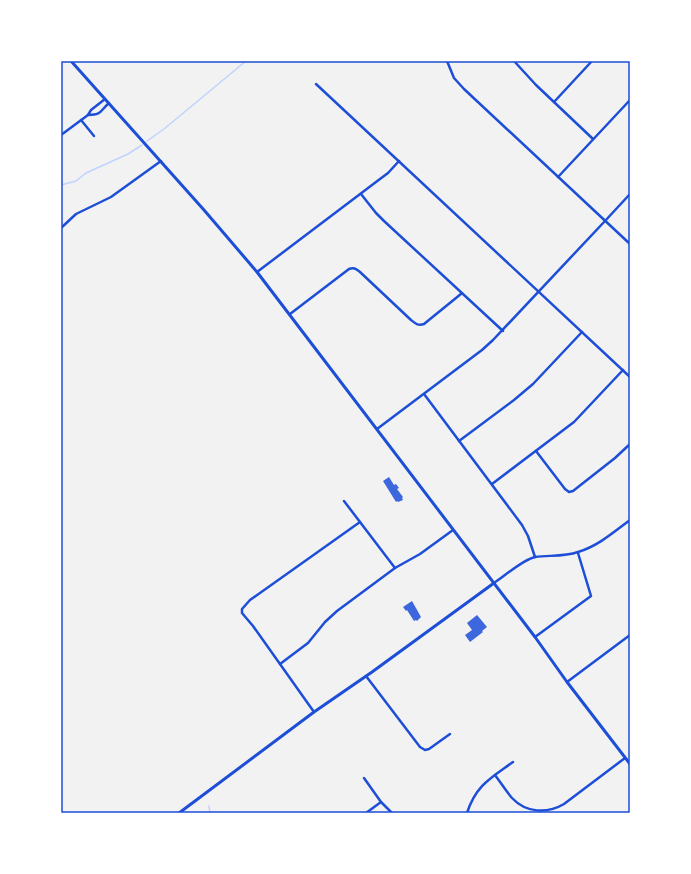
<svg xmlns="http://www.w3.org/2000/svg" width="691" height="874" font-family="Lora,serif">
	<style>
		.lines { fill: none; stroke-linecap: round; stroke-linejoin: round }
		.stream { stroke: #bfd3fe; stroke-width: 1.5 }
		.building { fill: #3d67dc }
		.minor { stroke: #1d4ed8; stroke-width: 2.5 }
		.tertiary { stroke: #1d4ed8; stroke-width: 3 }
		.neatline { fill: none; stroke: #1d4ed8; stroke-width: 1.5 }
	</style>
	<rect width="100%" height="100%" fill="#f2f2f2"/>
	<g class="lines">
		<!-- stream -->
		<g class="stream">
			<polyline points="147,141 164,129 246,61"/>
			<polyline points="61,185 76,181 86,173 128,154 142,145"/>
			<polyline points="209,806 210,813"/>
		</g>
	</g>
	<!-- building -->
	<g class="building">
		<polygon points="389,477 394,485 396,484 399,488 397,489 403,497 402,498 403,500 398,502 397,501 396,502 383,481"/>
		<polygon points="412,601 421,617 417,621 416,620 414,621 407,610 406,611 403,607"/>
		<polygon points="477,615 487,627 482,631 483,632 470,642 465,635 472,630 467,623"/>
	</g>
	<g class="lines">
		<!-- minor -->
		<g class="minor">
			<polyline points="447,61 454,78 464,89 630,244"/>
			<polyline points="514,61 536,85 593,139"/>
			<polyline points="316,84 630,377"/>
			<polyline points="554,102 592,61"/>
			<path d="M88,115c14,0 12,-4 21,-12"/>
			<polyline points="81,120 94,136"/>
			<polyline points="61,135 88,115 91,110 105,99"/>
			<polyline points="558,177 630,100"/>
			<polyline points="361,194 376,213 384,221 503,331"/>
			<polyline points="61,228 76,214 111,197 161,161"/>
			<polyline points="257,272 376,182 388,173 399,161"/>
			<path d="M290,314l59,-45c5,-2 7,0 11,3l51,48c5,4 7,6 13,4l32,-26 6,-5"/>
			<polyline points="424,394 522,525 528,536 535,557"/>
			<polyline points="377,429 482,350 493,340 605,221 630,194"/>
			<polyline points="459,441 514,400 533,384 582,332"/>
			<polyline points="536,451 565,489 569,492 573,491 615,458 630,444"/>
			<polyline points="492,484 574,422 623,370"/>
			<polyline points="344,501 395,568"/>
			<path d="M494,583c11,-7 28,-23 41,-26 14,-2 29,0 43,-5 20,-6 36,-20 52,-32"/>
			<polyline points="535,637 591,596 578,553"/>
			<polyline points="280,664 308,643 325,622 337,611 395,568 420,554 453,530"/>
			<polyline points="366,676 420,747 425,750 429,749 450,734"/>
			<polyline points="567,682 630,635"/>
			<polyline points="314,712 253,626 242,613 242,609 250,600 360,522"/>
			<path d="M495,775c6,8 11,16 17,23 14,15 35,16 52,6l61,-46"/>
			<polyline points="364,778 381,802 392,813"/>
			<polyline points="366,813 381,802"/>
			<path d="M467,813c9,-28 24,-35 46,-51"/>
		</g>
		<!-- tertiary -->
		<g class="tertiary">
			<polyline points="71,61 204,210 257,272 535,637 567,682 630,764"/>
			<polyline points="179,813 314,712 372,672 494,583"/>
		</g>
	</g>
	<!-- border -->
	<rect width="691" height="874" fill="none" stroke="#ffffff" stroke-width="124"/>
	<rect x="62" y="62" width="567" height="750" class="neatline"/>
</svg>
